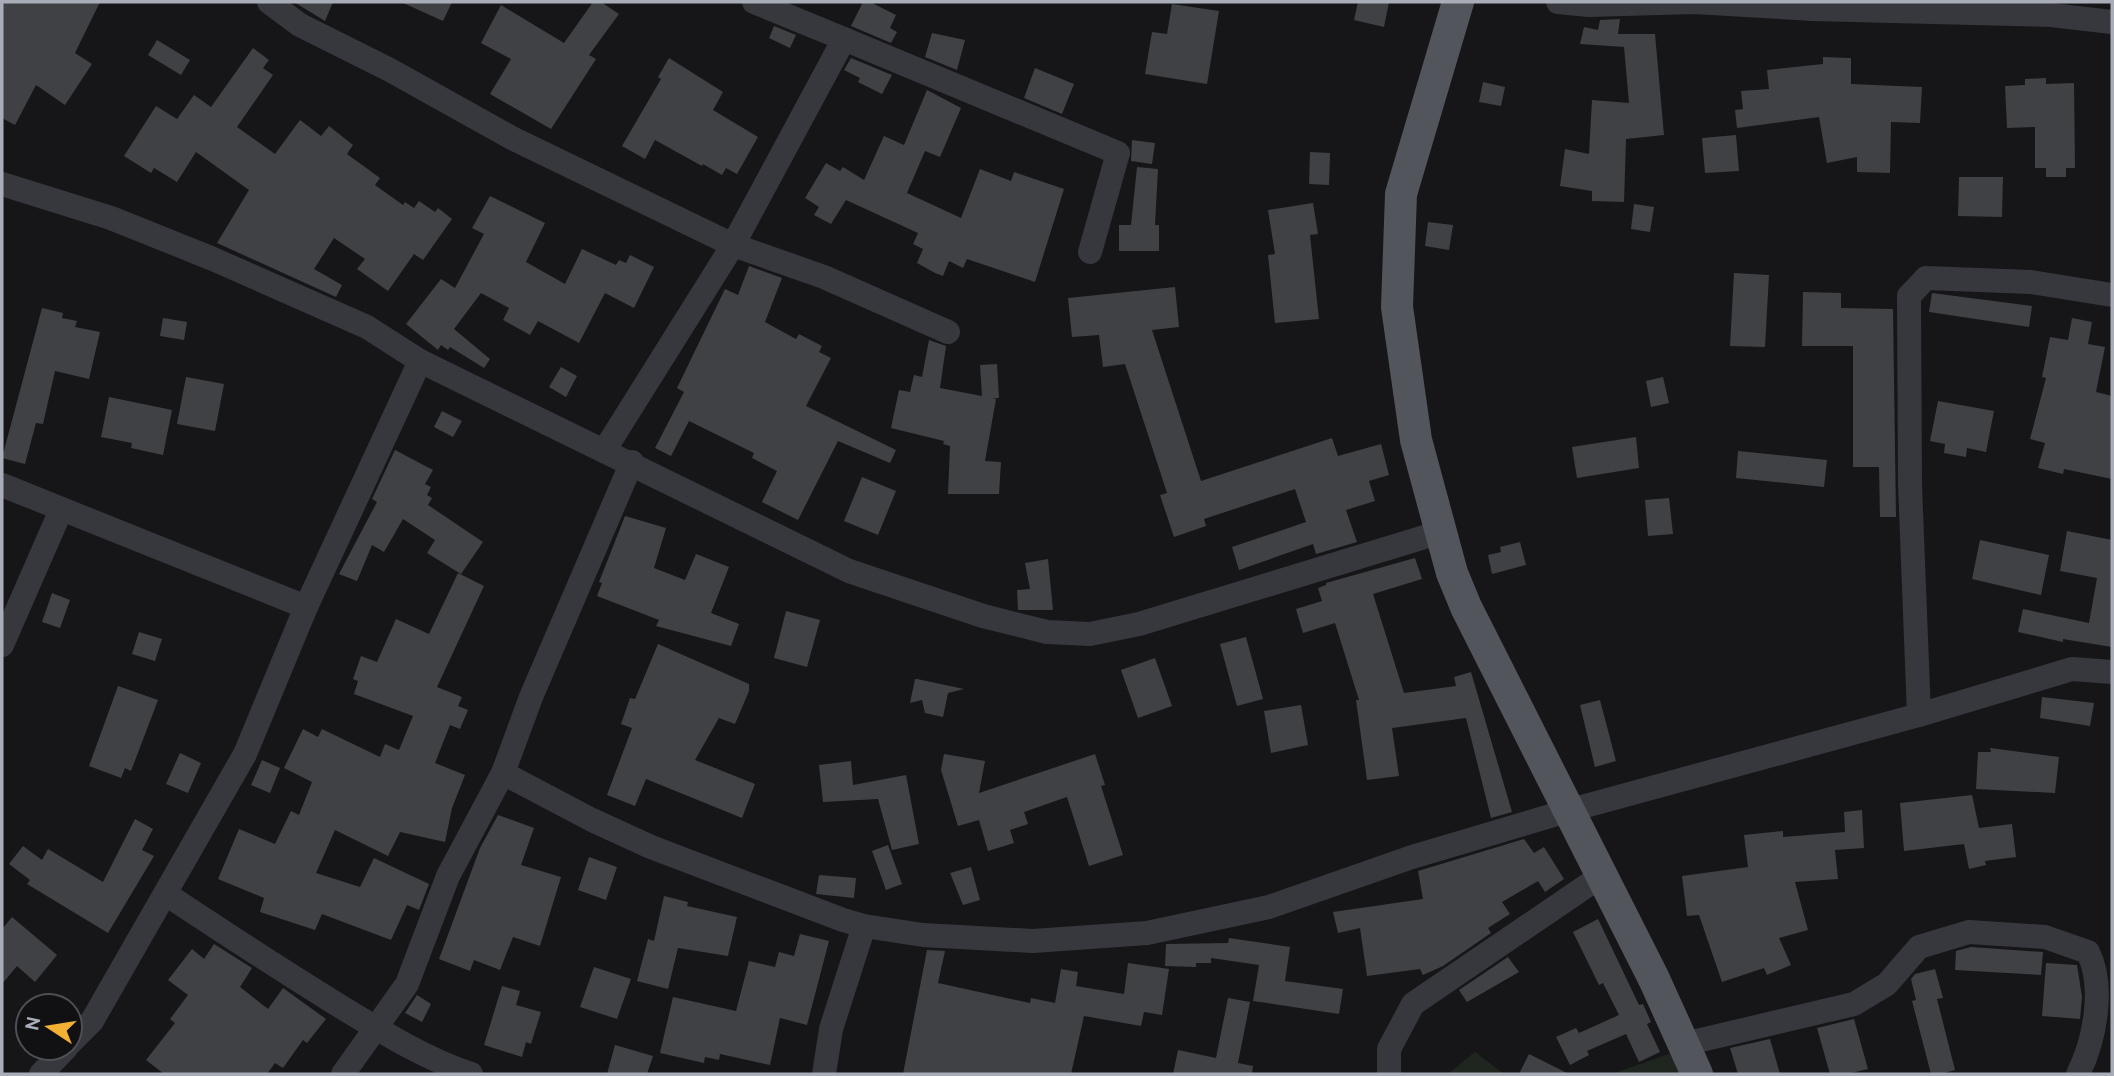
<svg xmlns="http://www.w3.org/2000/svg" width="2114" height="1076" font-family="Overpass,sans-serif">
	<style>
		.green { fill: #1e261f }
		.building { fill: #404145 }
		.lines { fill: none; stroke-linecap: round; stroke-linejoin: round }
		.minor { stroke: #37383d; stroke-width: 24 }
		.major { stroke: #53555c; stroke-width: 32 }
	</style>
	<rect width="100%" height="100%" fill="#161618"/>
	<!-- green -->
	<g class="green">
		<polygon points="1680,1050 1688,1074 1612,1074"/>
		<polygon points="1475,1052 1504,1074 1448,1074"/>
	</g>
	<!-- building -->
	<g class="building">
		<polygon points="2,2 100,2 75,53 92,64 65,105 36,85 15,125 2,118"/>
		<polygon points="294,2 333,2 325,21"/>
		<polygon points="401,2 452,2 443,21"/>
		<polygon points="593,2 601,2 619,14 589,55 596,59 551,129 490,94 511,59 481,43 501,5 564,43"/>
		<polygon points="863,2 870,2 896,15 890,28 897,32 891,43 851,26"/>
		<polygon points="1358,2 1389,2 1384,27 1354,20"/>
		<polygon points="1172,4 1219,11 1207,84 1145,74 1152,32 1167,34"/>
		<polygon points="1620,19 1618,34 1655,34 1664,135 1626,139 1624,202 1592,201 1592,191 1560,186 1565,149 1589,154 1592,100 1629,103 1624,47 1580,44 1584,27 1598,30 1600,20"/>
		<polygon points="774,26 796,35 790,48 769,38"/>
		<polygon points="932,33 965,40 957,70 925,57"/>
		<polygon points="157,40 190,60 181,75 148,55"/>
		<polygon points="253,48 269,60 263,68 273,75 237,127 275,154 300,120 321,136 329,126 353,145 347,154 380,178 375,185 403,205 405,202 414,208 419,201 435,212 438,208 452,219 423,260 414,254 388,291 357,269 365,259 334,238 314,269 342,285 336,297 217,243 249,190 196,152 177,182 154,168 151,173 124,156 156,106 177,119 194,95 211,107"/>
		<polygon points="1823,57 1851,58 1851,84 1922,87 1920,123 1891,122 1890,173 1857,172 1857,157 1827,163 1819,117 1737,128 1735,110 1743,109 1741,91 1769,89 1767,70 1823,64"/>
		<polygon points="669,58 723,92 713,110 758,137 737,174 726,168 722,175 703,164 702,166 655,140 645,159 622,146 661,79 658,77"/>
		<polygon points="851,58 892,75 882,94 858,82 860,78 844,70"/>
		<polygon points="1035,68 1074,84 1062,114 1024,98"/>
		<polygon points="2046,78 2046,84 2074,83 2075,168 2066,168 2066,177 2046,177 2046,168 2035,168 2035,127 2007,128 2005,86 2025,85 2025,79"/>
		<polygon points="1483,82 1505,87 1501,106 1479,102"/>
		<polygon points="927,90 961,108 940,157 925,151 907,193 961,218 980,169 1011,181 1014,172 1064,189 1035,282 967,259 963,268 949,261 943,276 935,273 917,263 923,249 913,244 918,233 846,200 831,224 814,215 819,207 805,198 826,163 840,171 843,167 864,180 884,136 904,145"/>
		<polygon points="1736,135 1739,171 1705,173 1702,138"/>
		<polygon points="1132,140 1155,143 1152,164 1131,161"/>
		<polygon points="1310,152 1330,153 1329,185 1309,184"/>
		<polygon points="1137,167 1158,169 1155,225 1159,225 1159,251 1119,251 1119,225 1131,225"/>
		<polygon points="1959,177 2003,177 2002,217 1958,216"/>
		<polygon points="490,196 545,223 526,262 565,284 582,249 616,265 619,260 626,263 630,255 654,267 634,308 605,293 579,343 538,321 530,335 503,320 509,308 481,293 454,329 490,359 484,368 450,347 448,350 441,345 438,350 406,324 441,279 455,288 484,234 472,228"/>
		<polygon points="1313,203 1318,234 1310,235 1319,319 1275,323 1268,255 1275,254 1268,210"/>
		<polygon points="1634,204 1654,207 1650,232 1631,229"/>
		<polygon points="1428,222 1453,225 1449,250 1425,246"/>
		<polygon points="749,266 782,278 765,322 796,339 799,334 822,346 819,352 831,358 806,406 896,450 890,463 838,441 798,520 762,502 777,471 752,458 754,453 689,421 671,456 655,448 684,392 677,388 725,289 738,295"/>
		<polygon points="1734,273 1769,275 1765,347 1730,346"/>
		<polygon points="1175,287 1179,327 1152,330 1201,481 1332,438 1338,456 1381,444 1389,475 1369,481 1375,501 1346,510 1357,542 1316,554 1313,544 1239,570 1232,547 1306,522 1295,489 1204,519 1206,526 1174,537 1160,495 1167,493 1125,364 1103,367 1099,335 1072,337 1068,298"/>
		<polygon points="1803,292 1841,293 1841,308 1893,309 1896,517 1880,517 1879,467 1853,467 1853,346 1802,346"/>
		<polygon points="1932,293 2032,306 2029,327 1929,312"/>
		<polygon points="42,308 63,313 62,318 77,321 75,327 100,332 89,379 55,371 43,424 36,423 25,464 2,458"/>
		<polygon points="163,318 187,322 184,340 160,336"/>
		<polygon points="2072,318 2092,322 2088,344 2105,347 2096,392 2112,396 2112,479 2064,469 2063,474 2038,468 2045,443 2030,439 2046,378 2042,377 2050,337 2068,340"/>
		<polygon points="929,340 946,346 940,388 982,396 980,365 997,364 999,398 993,398 996,399 985,461 1001,462 999,494 948,494 950,446 943,444 944,441 891,428 899,390 910,392 914,375 922,377"/>
		<polygon points="561,367 577,376 566,397 549,387"/>
		<polygon points="186,377 224,384 215,431 177,424"/>
		<polygon points="1663,377 1669,403 1651,407 1646,381"/>
		<polygon points="109,397 172,410 163,455 131,448 132,443 101,437"/>
		<polygon points="1938,401 1994,411 1986,452 1967,448 1966,457 1944,453 1945,444 1930,441"/>
		<polygon points="442,411 462,421 453,437 434,427"/>
		<polygon points="1636,437 1639,468 1577,478 1572,447"/>
		<polygon points="395,450 433,470 425,484 431,487 427,495 432,498 428,505 483,542 461,574 427,553 435,540 403,519 384,552 372,545 357,581 339,574 377,502 372,499"/>
		<polygon points="1738,451 1827,460 1824,487 1736,478"/>
		<polygon points="862,477 896,491 878,535 844,521"/>
		<polygon points="1669,498 1673,534 1648,536 1645,500"/>
		<polygon points="625,516 666,528 654,568 685,580 696,554 729,567 711,613 739,624 731,646 656,626 659,620 597,596 602,583 599,582"/>
		<polygon points="2067,531 2112,540 2112,647 2063,639 2063,642 2018,632 2023,609 2089,623 2097,578 2060,571"/>
		<polygon points="1980,540 2049,555 2041,595 1972,579"/>
		<polygon points="1520,542 1526,565 1492,574 1488,555 1501,552 1500,547"/>
		<polygon points="1415,558 1422,579 1373,594 1404,693 1456,686 1454,677 1471,672 1512,812 1491,818 1466,718 1392,728 1399,776 1367,780 1356,700 1359,700 1335,623 1303,633 1296,609 1322,601 1318,588 1326,585 1326,583"/>
		<polygon points="1048,559 1053,610 1018,610 1017,590 1030,589 1025,563"/>
		<polygon points="458,573 484,586 437,687 462,697 458,706 468,710 460,729 450,725 435,763 465,775 452,808 445,842 400,832 388,856 335,830 316,873 360,887 374,858 429,884 419,910 407,905 391,940 322,914 315,930 260,912 264,898 218,879 239,829 275,844 291,811 299,815 312,782 284,768 303,729 318,737 322,729 380,757 385,744 399,750 413,716 354,694 358,681 353,679 361,656 377,662 396,619 429,634"/>
		<polygon points="52,593 70,600 60,628 42,622"/>
		<polygon points="786,611 820,620 807,667 774,658"/>
		<polygon points="139,632 162,639 155,661 132,654"/>
		<polygon points="1246,637 1263,699 1237,706 1220,644"/>
		<polygon points="658,644 749,684 749,691 735,724 719,718 695,760 755,784 742,818 646,779 635,806 607,795 632,728 621,724 630,698 635,699"/>
		<polygon points="1155,658 1172,706 1138,718 1121,670"/>
		<polygon points="915,679 917,679 964,689 948,693 943,717 925,713 922,700 910,703"/>
		<polygon points="118,686 158,700 131,771 125,768 121,778 89,766"/>
		<polygon points="2042,697 2094,703 2090,726 2040,718"/>
		<polygon points="1600,700 1616,761 1595,767 1580,705"/>
		<polygon points="1301,705 1308,745 1271,753 1264,711"/>
		<polygon points="1990,748 2059,757 2055,793 1976,789 1978,752 1991,752"/>
		<polygon points="180,753 201,763 188,793 166,784"/>
		<polygon points="944,754 985,761 979,793 1095,754 1105,785 1101,786 1123,855 1089,866 1067,797 1024,812 1028,824 1010,830 1014,843 988,851 979,820 958,826 941,770"/>
		<polygon points="262,760 280,768 270,793 251,785"/>
		<polygon points="851,761 853,785 906,775 919,844 892,850 878,799 823,802 819,765"/>
		<polygon points="1972,795 1979,828 2012,824 2016,857 1985,861 1986,865 1969,869 1964,844 1904,851 1900,803"/>
		<polygon points="1862,810 1864,848 1835,850 1838,879 1795,882 1808,930 1779,938 1791,965 1767,975 1764,968 1722,982 1699,915 1687,916 1682,876 1748,867 1744,835 1783,831 1783,837 1845,832 1844,812"/>
		<polygon points="498,815 534,828 521,865 561,877 540,946 513,937 500,970 474,960 470,971 439,959 480,848"/>
		<polygon points="135,819 153,829 142,850 154,856 108,933 27,884 30,880 9,864 23,846 42,860 48,849 103,882"/>
		<polygon points="1524,839 1534,853 1544,847 1564,879 1545,892 1538,881 1502,902 1510,914 1488,928 1491,933 1443,966 1423,975 1420,969 1367,976 1360,928 1338,933 1333,912 1423,899 1418,871"/>
		<polygon points="888,845 902,884 886,890 872,851"/>
		<polygon points="589,857 617,867 606,900 578,890"/>
		<polygon points="971,867 980,900 963,905 950,873"/>
		<polygon points="819,875 856,878 854,898 816,894"/>
		<polygon points="664,896 688,902 687,906 737,917 728,956 678,948 668,989 637,981 648,939 654,941"/>
		<polygon points="12,917 57,955 35,982 17,966 2,984 2,929"/>
		<polygon points="1598,919 1639,1005 1643,1004 1651,1022 1647,1024 1660,1052 1639,1062 1626,1034 1587,1051 1589,1055 1570,1065 1556,1037 1576,1028 1579,1033 1619,1015 1603,983 1599,985 1573,932"/>
		<polygon points="800,934 829,941 807,1025 780,1018 770,1065 720,1054 719,1060 705,1057 704,1063 660,1053 673,997 736,1011 749,961 775,967 779,952 794,956"/>
		<polygon points="1229,938 1290,947 1285,981 1343,989 1339,1014 1253,1001 1259,965 1211,958 1211,963 1196,963 1196,967 1165,966 1166,944 1228,943"/>
		<polygon points="214,944 252,968 240,987 268,1009 283,988 326,1019 307,1043 303,1040 283,1068 275,1063 267,1074 164,1074 146,1060 175,1023 170,1019 188,995 168,980 192,949 204,959"/>
		<polygon points="1971,947 2043,952 2041,975 1955,970 1956,951"/>
		<polygon points="927,950 945,951 938,983 1030,1003 1031,998 1055,1003 1061,969 1078,972 1076,986 1124,994 1128,963 1169,969 1162,1015 1144,1012 1141,1026 1084,1016 1071,1074 903,1074"/>
		<polygon points="1508,957 1519,972 1467,1002 1459,990"/>
		<polygon points="2046,963 2077,965 2082,997 2080,1019 2042,1016"/>
		<polygon points="594,967 631,979 617,1019 580,1007"/>
		<polygon points="1935,969 1943,998 1937,999 1955,1070 1941,1074 1931,1074 1912,1001 1916,1000 1911,979 1915,974"/>
		<polygon points="502,986 520,991 516,1005 541,1012 531,1044 526,1042 522,1057 484,1045"/>
		<polygon points="417,995 431,1004 422,1022 405,1013"/>
		<polygon points="1228,998 1250,1002 1238,1063 1253,1066 1252,1074 1173,1074 1178,1050 1216,1058"/>
		<polygon points="1854,1019 1868,1069 1847,1074 1830,1074 1817,1028"/>
		<polygon points="1770,1039 1780,1074 1738,1074 1730,1048"/>
		<polygon points="615,1045 653,1056 647,1074 607,1074"/>
		<polygon points="1529,1054 1569,1074 1519,1074"/>
	</g>
	<g class="lines">
		<!-- minor -->
		<g class="minor">
			<polyline points="269,2 300,25 390,70 512,138 733,245 824,277 948,332"/>
			<polyline points="754,2 844,39"/>
			<polyline points="1558,2 1589,5 1694,2 1812,9 2051,15 2112,22"/>
			<polyline points="2,184 111,218 213,259 367,327 420,361 849,571 983,616 1047,632 1090,634 1139,624 1441,532"/>
			<polyline points="604,451 733,245 844,39 1118,153 1090,252"/>
			<polyline points="2,485 306,607"/>
			<polyline points="2,645 61,510"/>
			<polyline points="1919,715 1910,485 1909,296 1926,278 2031,282 2112,295"/>
			<polyline points="503,773 592,820 651,847 843,920 864,926 923,935 1033,941 1147,933 1269,907 1412,857 1567,811 1919,715 2072,669 2112,672"/>
			<path d="M166,894c57,38 114,75 172,111 43,26 85,53 133,69"/>
			<polyline points="70,1043 92,1021 245,754 306,607 420,361"/>
			<path d="M1684,1044l170,-40 33,-20 32,-37 50,-15 76,5 43,15c17,35 7,88 -10,122"/>
			<polyline points="41,1074 66,1048"/>
			<polyline points="343,1074 407,984 448,876 503,773 531,697 632,462"/>
			<polyline points="824,1074 831,1029 864,926"/>
			<polyline points="1389,1074 1389,1049 1413,1004 1601,876"/>
		</g>
		<!-- major -->
		<polyline class="major" points="1458,2 1401,194 1397,307 1416,440 1452,573 1466,607 1654,979 1697,1074"/>
	</g>
	<!-- border -->
	<rect width="2114" height="1076" fill="none" stroke="#a8adb8" stroke-width="7"/>
	<!-- north arrow -->
	<g transform="translate(49 1027) rotate(282)"><circle r="33" fill="#111113" stroke="#4d4f55" stroke-width="2"/>
	<path d="M0-5L12 26L0 18L-12 26Z" fill="#f2b134"/>
	<text y="-10" font-size="19" font-weight="bold" text-anchor="middle" fill="#a8adb8">N</text>
	</g>
</svg>
